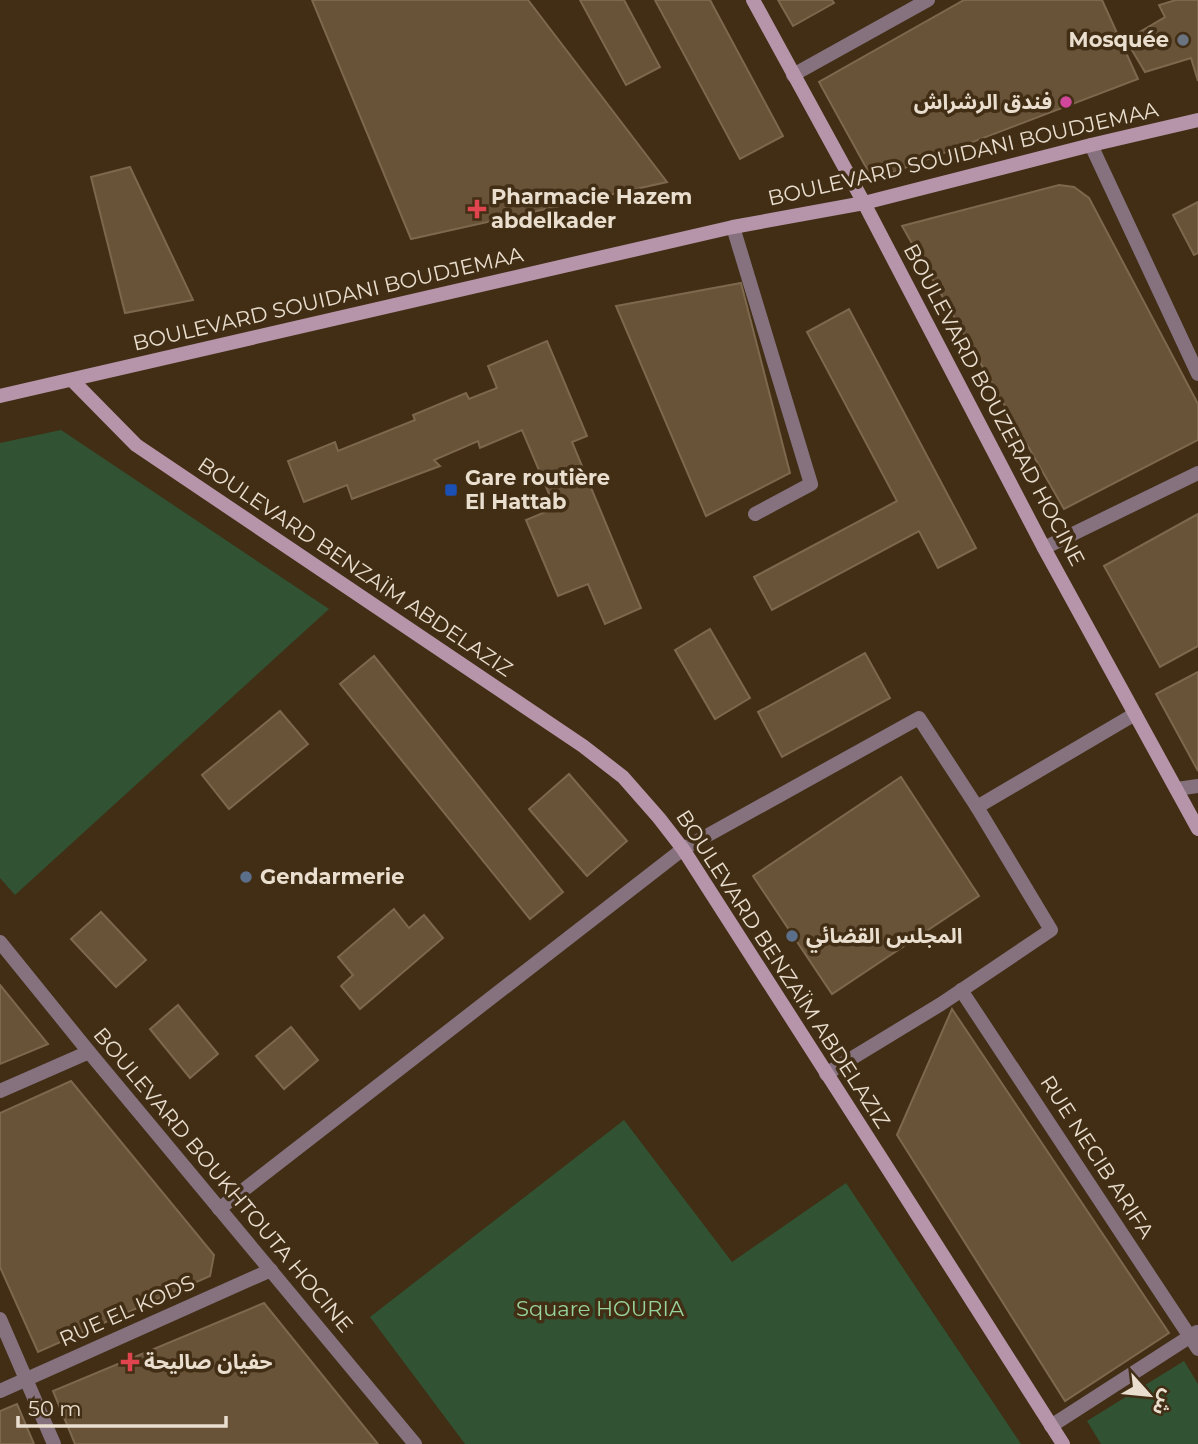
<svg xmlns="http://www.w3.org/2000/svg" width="1198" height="1444" font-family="Montserrat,'Noto Sans Arabic',sans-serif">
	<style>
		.green { fill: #315333 }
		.building { fill: #685339; stroke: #7d684d; stroke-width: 2 }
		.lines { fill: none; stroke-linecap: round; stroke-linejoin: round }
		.lane { stroke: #86727f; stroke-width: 14 }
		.street { stroke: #86727f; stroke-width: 14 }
		.secondary { stroke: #b695aa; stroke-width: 14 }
		.worship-dot { fill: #6b7280; stroke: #412e15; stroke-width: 2.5 }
		.hotel-dot { fill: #d1479c; stroke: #412e15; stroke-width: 2.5 }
		.health-dot { fill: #e0444e; stroke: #412e15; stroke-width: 2.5 }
		.transit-dot { fill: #1a4fb4; stroke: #412e15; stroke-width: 2.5 }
		.service-dot { fill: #5c6f8a; stroke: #412e15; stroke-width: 2.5 }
		.labels { text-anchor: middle; stroke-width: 7; stroke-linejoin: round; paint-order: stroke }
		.poi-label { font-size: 21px; font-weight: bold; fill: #eadecf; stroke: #412e15; text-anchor: start }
		.street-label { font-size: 21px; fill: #eadecf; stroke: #412e15 }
		.park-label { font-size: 21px; fill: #97d39a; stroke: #412e15 }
	</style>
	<rect width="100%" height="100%" fill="#412e15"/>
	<!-- green -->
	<g class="green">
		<polygon points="61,430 329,609 15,895 0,878 0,443"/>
		<polygon points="624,1120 732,1262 846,1183 1021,1444 465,1444 370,1317"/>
		<polygon points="1184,1361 1198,1384 1198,1444 1101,1444 1087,1421"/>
	</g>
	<!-- building -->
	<g class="building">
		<polygon points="312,0 528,0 667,182 411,239"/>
		<polygon points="580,0 624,0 660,67 626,85"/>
		<polygon points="655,0 710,0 783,136 740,159"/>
		<polygon points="778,0 832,0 834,3 793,26"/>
		<polygon points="964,0 1102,0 1138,79 873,180 819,82"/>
		<polygon points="1176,0 1198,0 1198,81 1191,58 1145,72 1126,40 1165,17 1159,5"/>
		<polygon points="130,167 193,300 125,313 91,177"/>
		<polygon points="1059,185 1074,187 1089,198 1198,404 1198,440 1064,509 902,226"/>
		<polygon points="1198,202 1198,253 1194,255 1173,215"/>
		<polygon points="741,283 790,473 706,516 616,306"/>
		<polygon points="849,309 976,548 938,568 919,531 772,610 754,577 897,501 807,332"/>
		<polygon points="547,341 587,436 572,442 641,608 605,624 588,584 558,596 526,520 555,508 522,430 480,448 478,441 434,460 440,466 352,499 347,485 304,502 288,461 335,442 338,451 415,420 413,415 466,393 469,399 497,388 488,366"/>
		<polygon points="1198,514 1198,646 1160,667 1104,566"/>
		<polygon points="710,629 750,698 715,719 675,650"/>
		<polygon points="865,653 890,698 782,757 758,712"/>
		<polygon points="374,656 563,892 530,919 340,684"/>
		<polygon points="1198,672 1198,771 1156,694"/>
		<polygon points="280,711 308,744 229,809 202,775"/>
		<polygon points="569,774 627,841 587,876 529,809"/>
		<polygon points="901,777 979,896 832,994 753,876"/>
		<polygon points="394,909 409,928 424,915 443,938 360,1009 341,986 353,975 338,957"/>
		<polygon points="101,912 146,960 116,987 71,939"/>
		<polygon points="0,985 48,1044 0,1064"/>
		<polygon points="178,1005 218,1054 190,1078 150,1029"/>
		<polygon points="952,1009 1169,1333 1065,1401 897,1135"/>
		<polygon points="291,1027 318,1060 284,1089 256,1056"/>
		<polygon points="71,1081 214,1255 210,1276 38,1352 0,1267 0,1113"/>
		<polygon points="264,1303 378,1444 75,1444 53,1391"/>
		<polygon points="17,1404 34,1444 0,1444 0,1411"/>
	</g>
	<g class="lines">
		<!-- lane -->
		<g class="lane">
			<polyline points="1091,145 1198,374"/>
			<polyline points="733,227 811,484 755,514"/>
			<polyline points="1044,548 1198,473"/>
		</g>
		<!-- street -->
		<g class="street">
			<polyline points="793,75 928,0"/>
			<polyline points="1177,789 1198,786"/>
			<polyline points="977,807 1135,714"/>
			<polyline points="0,942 89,1052 415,1444"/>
			<polyline points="961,990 1198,1349"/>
			<polyline points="0,1091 89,1052"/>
			<polyline points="219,1209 683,849 919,718 977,807 1051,930 941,1004 826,1074"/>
			<polyline points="0,1319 54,1444"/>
			<polyline points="0,1391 271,1270"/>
			<polyline points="1051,1426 1197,1332"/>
		</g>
		<!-- secondary -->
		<g class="secondary">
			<polyline points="753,0 864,203 1044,548 1198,829"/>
			<path d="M72,380l64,65 447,301 40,31 36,41 24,31c126,198 255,396 380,595"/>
			<polyline points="0,396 733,227 864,203 1091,145 1198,120"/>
		</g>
	</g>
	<!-- markers -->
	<circle class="worship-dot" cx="1183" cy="40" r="7"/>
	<circle class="hotel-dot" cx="1066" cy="102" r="7"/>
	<g class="health-dot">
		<path d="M473.5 198.5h7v7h7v7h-7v7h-7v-7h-7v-7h7z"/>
		<path d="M126.5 1351.5h7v7h7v7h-7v7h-7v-7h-7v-7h7z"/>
	</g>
	<rect class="transit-dot" x="444" y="483" width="14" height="14" rx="3.5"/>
	<g class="service-dot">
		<circle cx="246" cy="877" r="7"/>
		<circle cx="792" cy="936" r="7"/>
	</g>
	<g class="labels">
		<!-- poi labels -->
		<g class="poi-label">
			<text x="1169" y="47" text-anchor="end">Mosquée</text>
			<text x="1052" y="109" text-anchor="end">فندق الرشراش</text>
			<text x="491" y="204">Pharmacie Hazem<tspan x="491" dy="24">abdelkader</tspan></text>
			<text x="465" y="485">Gare routière<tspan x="465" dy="24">El Hattab</tspan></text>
			<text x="260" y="884">Gendarmerie</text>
			<text x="806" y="943">المجلس القضائي</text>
			<text x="144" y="1369">حفيان صاليحة</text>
		</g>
		<!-- street labels -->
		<g class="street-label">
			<text transform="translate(963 154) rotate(-13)" y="7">BOULEVARD SOUIDANI BOUDJEMAA</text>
			<text transform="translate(328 299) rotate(-13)" y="7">BOULEVARD SOUIDANI BOUDJEMAA</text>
			<text transform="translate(994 405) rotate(62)" y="7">BOULEVARD BOUZERAD HOCINE</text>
			<text transform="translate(355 567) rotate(34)" y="7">BOULEVARD BENZAÏM ABDELAZIZ</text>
			<text transform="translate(783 969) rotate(57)" y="7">BOULEVARD BENZAÏM ABDELAZIZ</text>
			<text transform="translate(1097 1157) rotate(57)" y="7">RUE NECIB ARIFA</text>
			<text transform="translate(223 1180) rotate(50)" y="7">BOULEVARD BOUKHTOUTA HOCINE</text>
			<text transform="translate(127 1311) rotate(-24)" y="7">RUE EL KODS</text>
		</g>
		<!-- park labels -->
		<g class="park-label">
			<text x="600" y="1316">Square HOURIA</text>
		</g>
	</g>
	<!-- north arrow -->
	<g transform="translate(1149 1395) rotate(117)" stroke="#412e15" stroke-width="5" paint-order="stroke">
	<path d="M0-5L12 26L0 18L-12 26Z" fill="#eadecf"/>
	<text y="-10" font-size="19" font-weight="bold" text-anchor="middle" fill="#eadecf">ش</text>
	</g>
	<!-- scale -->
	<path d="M18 1416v10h208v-10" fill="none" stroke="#eadecf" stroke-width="3.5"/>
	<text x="28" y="1416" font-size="21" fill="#eadecf" stroke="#412e15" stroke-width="5" paint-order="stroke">50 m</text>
</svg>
